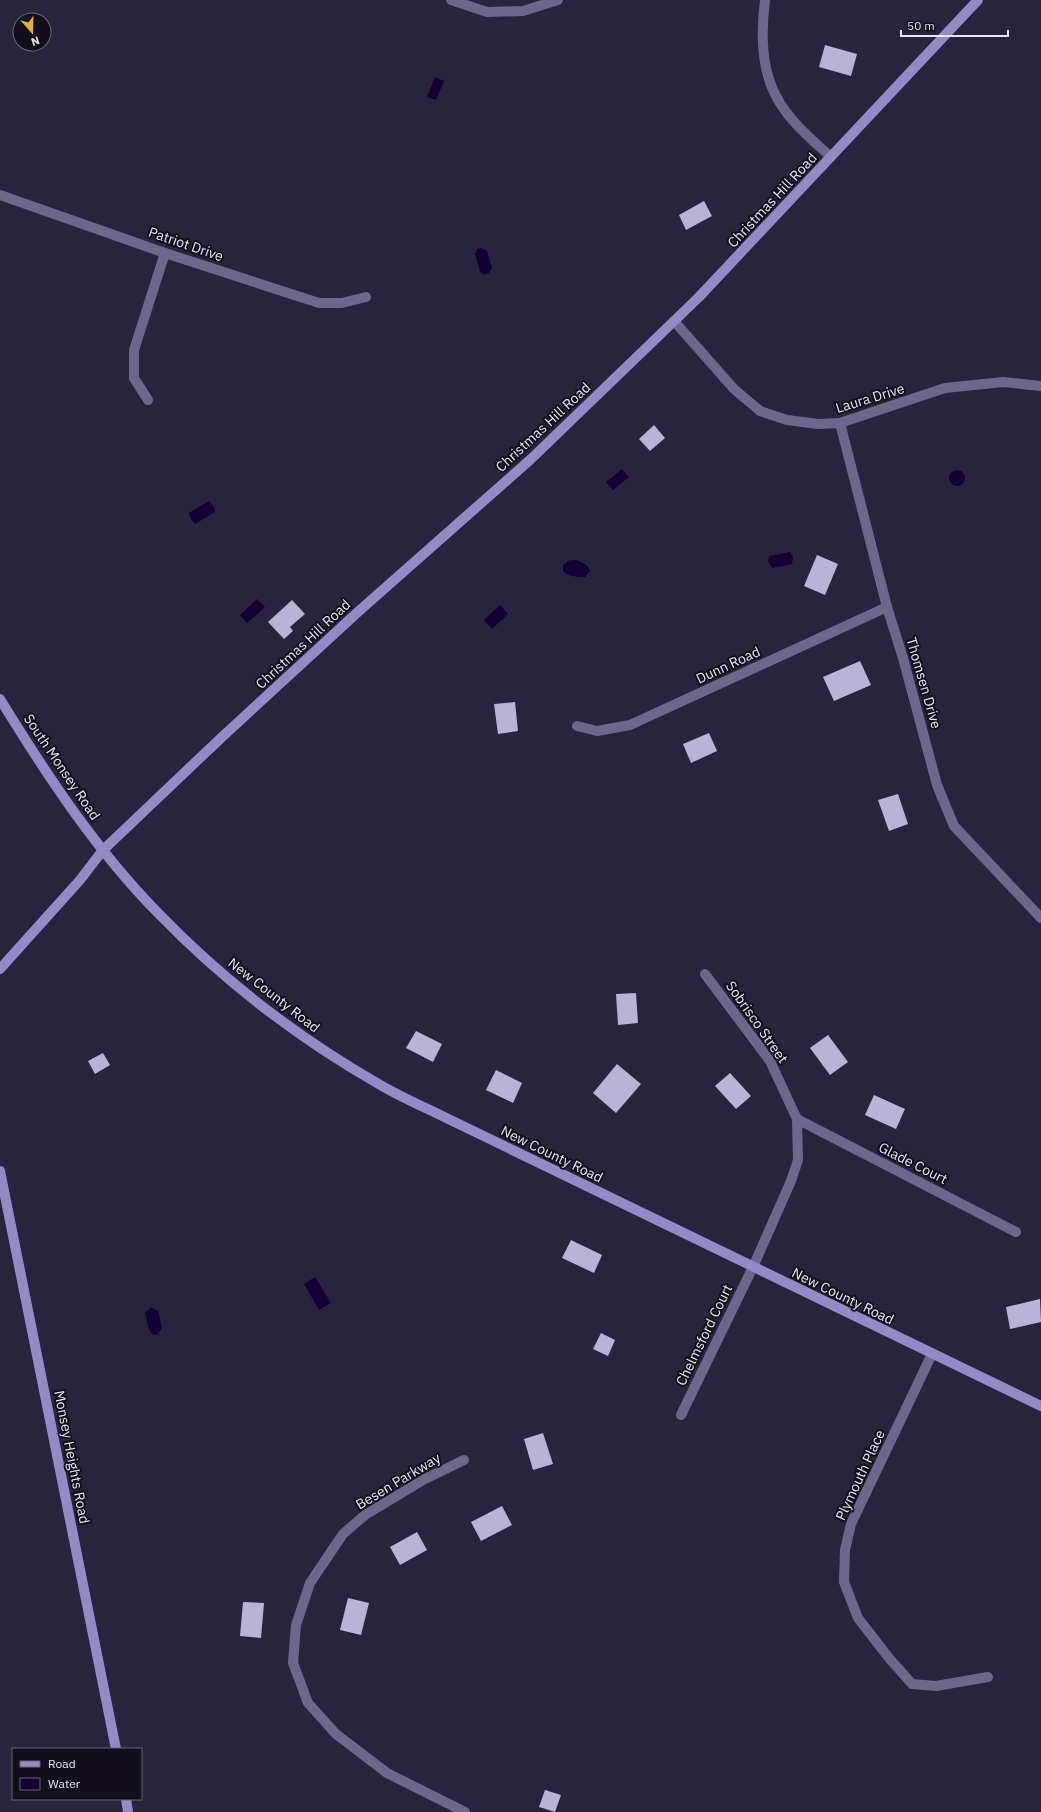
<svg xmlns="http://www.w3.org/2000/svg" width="1041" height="1812" font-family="'IBM Plex Sans',sans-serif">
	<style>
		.water { fill: #120034 }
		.building { fill: #b9b4d6 }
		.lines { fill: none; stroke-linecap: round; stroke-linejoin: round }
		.street { stroke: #6d678c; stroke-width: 10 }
		.secondary { stroke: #958ac5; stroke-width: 10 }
		.labels { text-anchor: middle; stroke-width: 4; stroke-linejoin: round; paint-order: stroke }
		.street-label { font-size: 14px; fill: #e9e6f8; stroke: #120f1b }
	</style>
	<rect width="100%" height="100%" fill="#29243e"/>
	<!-- water -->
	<g class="water">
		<polygon points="435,77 444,81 436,100 427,97"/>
		<polygon points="481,248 487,251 492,268 489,273 484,275 480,272 475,254 477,249"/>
		<polygon points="622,469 629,477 613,490 606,482"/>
		<circle cx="957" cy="478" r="8"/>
		<polygon points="209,501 214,507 215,512 195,524 191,519 189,513"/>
		<polygon points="790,552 793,557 792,564 772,568 768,561 769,556"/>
		<path d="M575,560c7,2 13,4 15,11l-5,6c-6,1 -17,-1 -22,-6v-6l5,-4z"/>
		<polygon points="257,599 265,607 247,623 240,615"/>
		<polygon points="500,605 508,614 492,629 484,620"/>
		<polygon points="315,1277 331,1303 319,1310 304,1284"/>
		<polygon points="151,1307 158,1311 162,1328 158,1334 153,1335 149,1330 145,1313"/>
	</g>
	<!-- building -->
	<g class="building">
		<polygon points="825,45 857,54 851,76 819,67"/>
		<polygon points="704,201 712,216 686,230 679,215"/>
		<polygon points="654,425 665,438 650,451 639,439"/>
		<polygon points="817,555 838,564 825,595 804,586"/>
		<polygon points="292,600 305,614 290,627 293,631 284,639 268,622"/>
		<polygon points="860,661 871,685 834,701 823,677"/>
		<polygon points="515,702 518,731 498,734 494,704"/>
		<polygon points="709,733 717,751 691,763 683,744"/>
		<polygon points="898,794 908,824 889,831 878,800"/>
		<polygon points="636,993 638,1023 618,1025 616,994"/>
		<polygon points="416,1031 442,1044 433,1062 406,1048"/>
		<polygon points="828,1035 848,1062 830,1075 810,1048"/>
		<polygon points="103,1053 110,1065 95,1074 88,1061"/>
		<polygon points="617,1064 641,1084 616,1113 593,1093"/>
		<polygon points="496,1070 522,1083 513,1103 486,1090"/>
		<polygon points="730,1073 751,1096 736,1109 715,1086"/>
		<polygon points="874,1095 905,1109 896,1129 865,1115"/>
		<polygon points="571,1240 602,1255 594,1273 562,1258"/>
		<polygon points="1040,1299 1041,1322 1010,1329 1006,1307"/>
		<polygon points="601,1333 615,1340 608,1356 593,1349"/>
		<polygon points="543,1433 553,1464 533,1470 524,1439"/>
		<polygon points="502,1506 512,1525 481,1541 471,1522"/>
		<polygon points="417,1532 427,1550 400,1565 390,1547"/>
		<polygon points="348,1598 369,1603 361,1635 340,1630"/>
		<polygon points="243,1602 264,1603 261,1638 240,1636"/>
		<polygon points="545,1790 561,1795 555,1812 539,1807"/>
	</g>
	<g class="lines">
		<!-- street -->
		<g class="street">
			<polyline points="451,0 487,12 523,11 558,0"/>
			<path d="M765,0c-4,31 -4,68 11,96 12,24 36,44 55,61"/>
			<polyline points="0,195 165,253 319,303 342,303 366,297"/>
			<polyline points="674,321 734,389 760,411 787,420 818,424 840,423 945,388 1003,382 1041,386"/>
			<polyline points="148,400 134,378 134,350 165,253"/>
			<polyline points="840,423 887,607 903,658 937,785 954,826 1041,918"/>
			<polyline points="577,726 597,731 630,725 887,607"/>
			<polyline points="797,1119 1016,1232"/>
			<polyline points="932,1354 851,1524 845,1550 844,1582 858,1618 889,1658 912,1684 936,1686 988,1677"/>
			<polyline points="681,1415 753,1267 791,1181 798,1160 797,1119 770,1061 705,974"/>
			<polyline points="464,1460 423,1480 365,1515 343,1534 310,1583 296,1625 293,1663 308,1703 336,1734 387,1773 465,1812"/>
		</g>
		<!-- secondary -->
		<g class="secondary">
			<path d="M0,699c46,75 96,151 158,214 64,66 139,124 219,170 18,11 38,20 57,29l607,294"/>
			<polyline points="0,969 80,880 103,850 223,736 359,611 531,459 699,297 978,0"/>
			<polyline points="0,1171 116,1749"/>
			<polyline points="126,1799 128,1812"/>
		</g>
	</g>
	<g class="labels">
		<!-- street labels -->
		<g class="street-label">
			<text transform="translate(772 200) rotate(-47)" y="5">Christmas Hill Road</text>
			<text transform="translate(186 244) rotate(19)" y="5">Patriot Drive</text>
			<text transform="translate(870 398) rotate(-17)" y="5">Laura Drive</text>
			<text transform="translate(543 427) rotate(-43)" y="5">Christmas Hill Road</text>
			<text transform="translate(303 644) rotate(-43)" y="5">Christmas Hill Road</text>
			<text transform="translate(728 665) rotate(-25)" y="5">Dunn Road</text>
			<text transform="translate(924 683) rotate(74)" y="5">Thomsen Drive</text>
			<text transform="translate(62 767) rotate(56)" y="5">South Monsey Road</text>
			<text transform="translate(274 995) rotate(38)" y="5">New County Road</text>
			<text transform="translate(757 1022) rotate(55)" y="5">Sobrisco Street</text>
			<text transform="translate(552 1154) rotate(26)" y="5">New County Road</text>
			<text transform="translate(913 1163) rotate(27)" y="5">Glade Court</text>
			<text transform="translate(843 1296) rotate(26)" y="5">New County Road</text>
			<text transform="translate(704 1335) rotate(-64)" y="5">Chelmsford Court</text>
			<text transform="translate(72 1457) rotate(79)" y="5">Monsey Heights Road</text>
			<text transform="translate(860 1475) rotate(-65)" y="5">Plymouth Place</text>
			<text transform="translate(398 1481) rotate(-31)" y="5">Besen Parkway</text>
		</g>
	</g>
	<!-- legend -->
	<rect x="12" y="1748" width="130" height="52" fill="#120f1b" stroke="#686573"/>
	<rect x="20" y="1761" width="20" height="6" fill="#958ac5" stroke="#686573"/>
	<text x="48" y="1768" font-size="12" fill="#e9e6f8">Road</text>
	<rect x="20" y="1778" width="20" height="12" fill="#120034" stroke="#686573"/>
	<text x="48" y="1788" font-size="12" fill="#e9e6f8">Water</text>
	<!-- north arrow -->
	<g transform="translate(32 32) rotate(160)"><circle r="19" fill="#120f1b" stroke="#686573"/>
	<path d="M0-3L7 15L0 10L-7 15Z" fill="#e5ad35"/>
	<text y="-6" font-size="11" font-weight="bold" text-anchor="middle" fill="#e9e6f8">N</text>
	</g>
	<!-- scale -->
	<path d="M901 30v6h107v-6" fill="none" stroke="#e9e6f8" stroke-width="2"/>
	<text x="907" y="30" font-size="12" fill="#e9e6f8" stroke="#120f1b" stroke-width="3" paint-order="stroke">50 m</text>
</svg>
